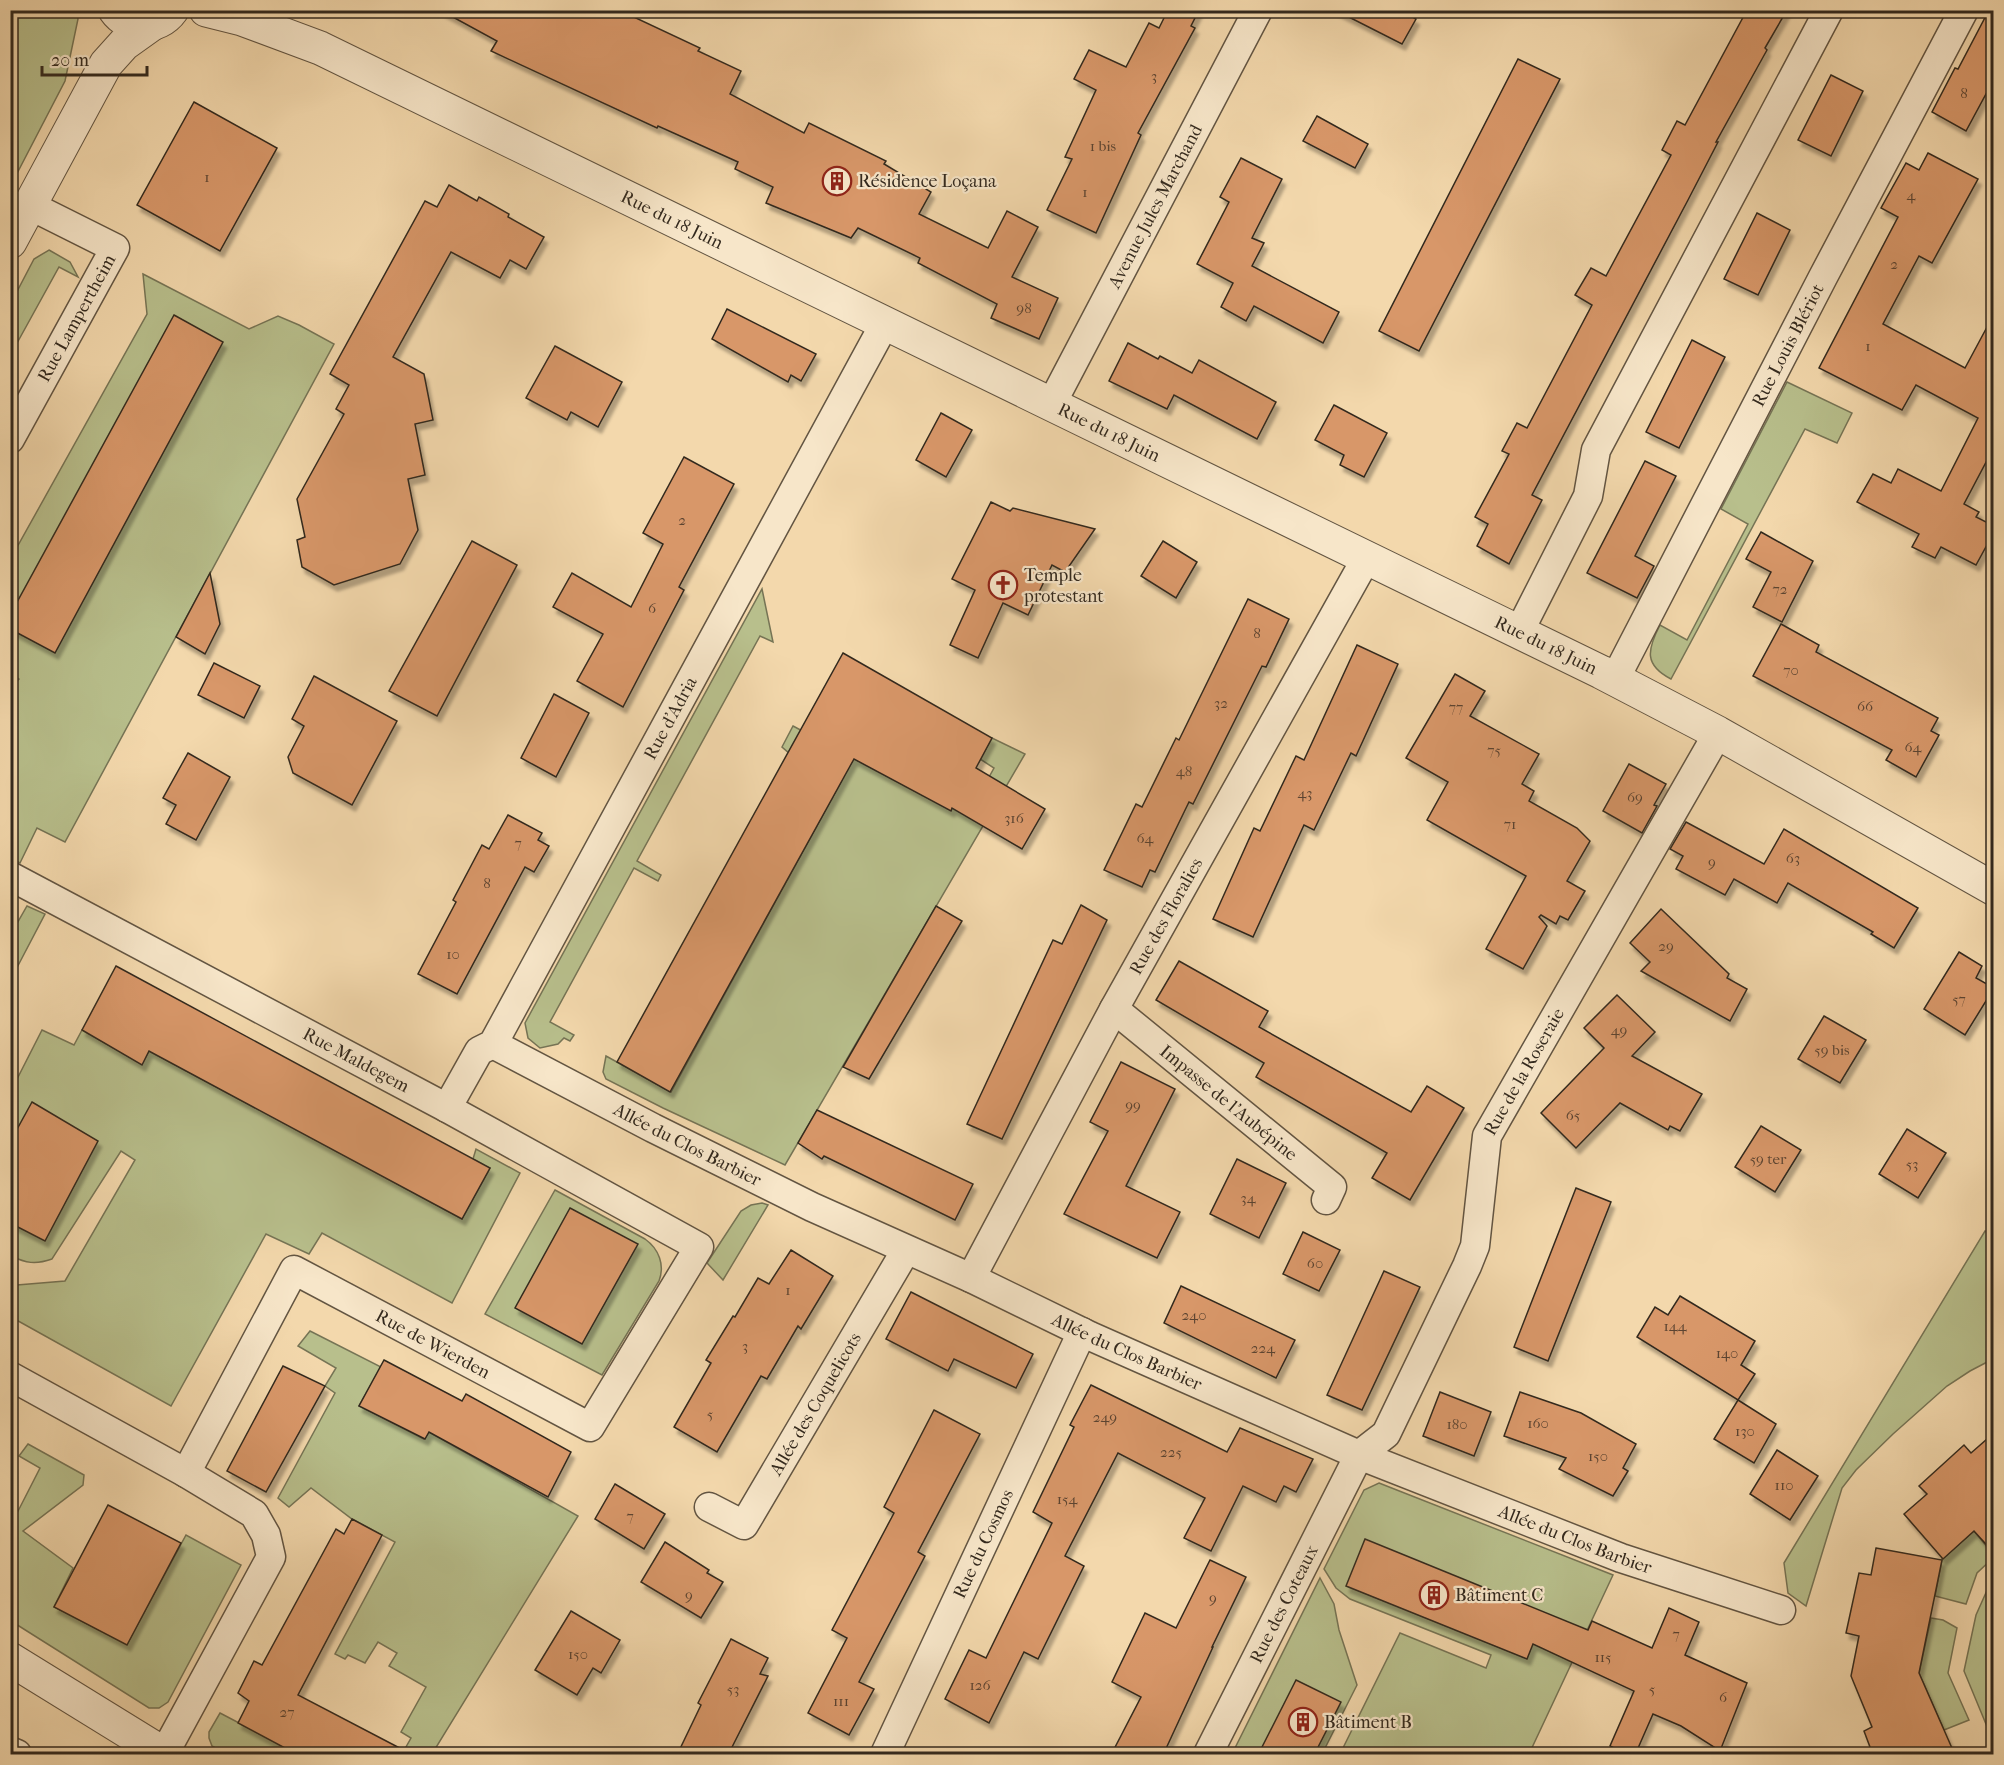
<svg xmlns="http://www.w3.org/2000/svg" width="2004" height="1765" font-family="'IM FELL French Canon',serif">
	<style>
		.green { fill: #b8bf8c; stroke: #767455; stroke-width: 1.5 }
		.building { fill: #d89769; stroke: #33291e; stroke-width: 1.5; filter: url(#shadow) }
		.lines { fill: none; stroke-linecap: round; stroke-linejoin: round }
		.minor-casing { stroke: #635542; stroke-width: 31 }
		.tertiary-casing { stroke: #635542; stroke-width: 35 }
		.minor { stroke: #f7e6c9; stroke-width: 28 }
		.tertiary { stroke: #f7e6c9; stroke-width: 33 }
		.labels { text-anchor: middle; stroke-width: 4.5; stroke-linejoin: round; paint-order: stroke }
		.number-label { font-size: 15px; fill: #5c4431 }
		.poi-label { font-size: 18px; fill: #33291e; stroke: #f7e6c9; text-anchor: start }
		.street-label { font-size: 18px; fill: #33291e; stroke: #f7e6c9 }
	</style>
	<defs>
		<filter id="shadow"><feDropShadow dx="3.5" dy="6" stdDeviation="1.5" flood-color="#0004"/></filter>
	</defs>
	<rect width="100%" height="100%" fill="#f3d8ac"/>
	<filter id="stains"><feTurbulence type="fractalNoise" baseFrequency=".00333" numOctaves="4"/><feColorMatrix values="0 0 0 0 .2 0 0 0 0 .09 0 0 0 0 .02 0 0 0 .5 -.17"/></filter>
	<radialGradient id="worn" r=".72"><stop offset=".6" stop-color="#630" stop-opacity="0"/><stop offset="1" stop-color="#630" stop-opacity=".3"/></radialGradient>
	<!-- green -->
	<g class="green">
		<polygon points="11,10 77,11 78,19 65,81 11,185"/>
		<polygon points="49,250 70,262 78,277 59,267 11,354 11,303 34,259"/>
		<polygon points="143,274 249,329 278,316 299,325 334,344 65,842 37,828 20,863 11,857 11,687 19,679 11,673 11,558 147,314"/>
		<path d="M1787,382l65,31 -15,30 -32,-14 -134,250c-27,-14 -24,-29 -11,-54l27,15 61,-116 -27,-15z"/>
		<polygon points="762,589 773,642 760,636 637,861 661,875 658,881 634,868 550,1022 574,1035 570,1041 564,1038 558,1044 540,1048 528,1038 525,1023"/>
		<polygon points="793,726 951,810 964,787 979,795 994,768 980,759 992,738 1025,754 785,1165 663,1108 606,1079 603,1072 606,1056 671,1092 842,780 789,753 782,747"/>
		<polygon points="27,906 45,914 11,979 11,934"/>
		<path d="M42,1030l32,15 8,-15 60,34 7,-13 313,168 28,-51 -17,-9 3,-10 44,24 -68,130 -130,-70 -13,21 -43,-20 -95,172 -160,-89v-29l6,-3 48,-4 70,-121 -14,-9 -69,108c-17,6 -26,4 -41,-3v-165z"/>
		<path d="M555,1190l90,49c14,10 20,26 14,42l-57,94 -117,-61z"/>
		<polygon points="762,1203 768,1205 723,1280 707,1263 741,1211 751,1205"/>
		<polygon points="1985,1231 1993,1236 1993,1359 1970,1371 1947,1386 1893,1434 1856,1470 1842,1488 1806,1606 1788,1593 1784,1563"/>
		<polygon points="310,1331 381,1367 359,1406 424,1439 429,1432 578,1516 432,1754 402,1754 411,1738 401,1732 426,1687 389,1666 397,1653 378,1642 365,1663 348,1655 345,1659 335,1654 395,1542 352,1519 311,1488 289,1507 278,1498 335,1393 325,1386 336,1368 298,1346"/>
		<polygon points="28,1444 84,1475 83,1485 23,1531 73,1568 54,1607 127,1644 186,1535 241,1565 168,1702 159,1708 149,1708 11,1621 10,1518 14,1519 40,1468 19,1456"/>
		<polygon points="1379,1483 1613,1575 1529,1754 1340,1754 1400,1633 1486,1668 1491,1655 1350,1599 1336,1588 1324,1569 1364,1490"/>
		<polygon points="1974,1531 1993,1554 1993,1558 1977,1573 1966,1604 1935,1596 1942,1559"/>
		<polygon points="1993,1577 1993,1741 1964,1671 1976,1615"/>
		<polygon points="1320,1578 1334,1604 1339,1630 1357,1685 1322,1754 1232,1754"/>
		<polygon points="1931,1618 1943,1620 1957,1628 1948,1673 1969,1720 1944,1730 1919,1673"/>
		<polygon points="220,1713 298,1754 225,1754 212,1746 209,1738 209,1732"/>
	</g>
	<!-- building -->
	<g class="building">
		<polygon points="440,10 619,10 700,48 698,51 741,71 730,94 804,133 809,123 886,161 884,164 931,192 919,214 988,248 1007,211 1038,227 1012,277 1058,298 1039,339 991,318 997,304 918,263 920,258 858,228 851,238 766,203 773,187 735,169 738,162 658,126 657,128 491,51 497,41"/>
		<polygon points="1168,10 1199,10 1191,26 1195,28 1138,133 1141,135 1096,233 1047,210 1072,159 1065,157 1096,90 1074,79 1089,50 1126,67 1149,23 1159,28"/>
		<polygon points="1335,10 1401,10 1416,19 1402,44"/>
		<polygon points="1747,10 1787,10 1765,48 1767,50 1716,142 1718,142 1688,200 1532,495 1542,500 1509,564 1477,546 1488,524 1475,517 1509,454 1502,451 1517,423 1527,428 1592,305 1575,295 1591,268 1606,276 1671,155 1662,150 1677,121 1685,125"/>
		<polygon points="1989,10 1994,10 1994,79 1966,131 1932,112 1955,68 1958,69"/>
		<polygon points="1518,59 1560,79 1419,351 1379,331"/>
		<polygon points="1831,75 1863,91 1831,156 1798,140"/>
		<polygon points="194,102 277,148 220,251 137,205"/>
		<polygon points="1317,116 1368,144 1355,168 1303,141"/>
		<polygon points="1928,153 1978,179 1932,263 1919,256 1883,324 1965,368 1994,314 1994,447 1964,504 1979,512 1976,517 1994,526 1994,532 1976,565 1941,547 1935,558 1912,547 1919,534 1857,502 1873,474 1891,483 1898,469 1941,491 1978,418 1916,385 1902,410 1819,368 1898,217 1881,208 1906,163 1919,170"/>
		<polygon points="1241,158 1282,179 1252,238 1264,243 1252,266 1339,312 1323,343 1254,306 1246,321 1221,307 1233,283 1197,264 1229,202 1220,197"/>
		<polygon points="449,185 477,201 479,197 509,214 508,217 544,237 526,269 510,260 500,278 451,252 393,357 424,374 433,420 415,424 425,475 408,479 418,530 400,564 334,585 302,567 297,540 305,537 297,499 344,414 336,409 349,385 330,374 425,201 437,207"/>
		<polygon points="1757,213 1790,230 1758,295 1724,279"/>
		<polygon points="727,309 816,354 801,381 791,375 788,382 712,339"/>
		<polygon points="174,315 223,342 55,653 10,629 10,615"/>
		<polygon points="1692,340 1725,357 1679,448 1646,432"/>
		<polygon points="1128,343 1158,359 1160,356 1192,373 1199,360 1276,402 1257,439 1174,395 1167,409 1109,381"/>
		<polygon points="555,346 622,382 598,427 571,412 567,420 526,398"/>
		<polygon points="1334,405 1387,433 1364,477 1340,465 1344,455 1315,440"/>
		<polygon points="941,413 972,430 946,477 916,460"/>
		<polygon points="684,457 734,484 679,587 684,590 623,707 577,681 603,634 553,607 572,573 631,607 663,544 643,533"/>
		<polygon points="1645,461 1676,476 1635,556 1654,566 1637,598 1587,573"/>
		<polygon points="991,502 1010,511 1013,508 1095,529 1065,572 1052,565 1028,615 1003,603 978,658 950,645 975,590 952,579"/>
		<polygon points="1761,532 1813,561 1782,622 1753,607 1771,572 1746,559"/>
		<polygon points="472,541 517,565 437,716 389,691"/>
		<polygon points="1163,541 1197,562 1176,598 1141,576"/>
		<polygon points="210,573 220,624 205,654 176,637"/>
		<polygon points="1248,599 1289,619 1266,667 1262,666 1193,804 1189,802 1155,872 1150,870 1142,887 1104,870 1136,804 1142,807 1176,738 1179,740"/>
		<polygon points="1781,624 1819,645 1816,652 1938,718 1931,731 1939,735 1916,777 1886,760 1892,750 1753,676"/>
		<polygon points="1357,645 1398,664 1356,756 1351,753 1314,830 1304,825 1253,937 1213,919 1254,828 1260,831 1296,756 1304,760"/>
		<polygon points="843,653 992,738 976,768 1045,809 1022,849 952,808 951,811 854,759 670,1092 617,1062"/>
		<polygon points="214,663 260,686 244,718 198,695"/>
		<polygon points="1455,674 1485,691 1470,716 1539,754 1522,784 1534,791 1529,801 1577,828 1590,841 1567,881 1585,891 1568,920 1560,916 1556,924 1541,915 1539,917 1547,926 1523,969 1486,949 1526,876 1427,820 1448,782 1406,758"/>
		<polygon points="314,676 397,721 352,805 293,773 288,757 304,726 292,719"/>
		<polygon points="554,694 589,713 556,777 521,758"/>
		<polygon points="188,753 230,777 196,840 166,824 176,805 163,798"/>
		<polygon points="1629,764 1666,784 1654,805 1657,806 1642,833 1603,811"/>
		<polygon points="508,815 542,833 538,840 549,846 534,872 525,867 457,994 418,974 456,902 453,900 482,845 489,849"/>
		<polygon points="1686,822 1764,864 1784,829 1918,908 1894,948 1871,934 1873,932 1788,883 1777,903 1734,879 1725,895 1676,869 1683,856 1670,849"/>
		<polygon points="1081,905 1107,920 1002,1139 967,1124 1053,940 1062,944"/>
		<polygon points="936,906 962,921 869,1079 843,1067"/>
		<polygon points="1661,909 1729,974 1727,978 1747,989 1730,1021 1641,971 1650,962 1630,943"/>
		<polygon points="1959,952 1982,966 1976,978 1994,988 1965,1035 1924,1009"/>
		<polygon points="1179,961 1268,1011 1259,1027 1411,1112 1427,1086 1464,1108 1410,1200 1372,1178 1387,1153 1256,1077 1264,1063 1156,1000"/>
		<polygon points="116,966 490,1168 462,1219 149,1051 142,1065 82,1030"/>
		<polygon points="1617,995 1655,1032 1632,1056 1702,1094 1680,1131 1670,1126 1668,1130 1620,1103 1576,1148 1541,1113 1604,1048 1584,1028"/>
		<polygon points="1824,1016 1866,1040 1840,1083 1798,1059"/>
		<polygon points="1121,1062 1175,1089 1126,1186 1180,1212 1157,1258 1064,1214 1108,1131 1090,1122"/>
		<polygon points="32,1102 98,1141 45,1241 10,1223 10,1142"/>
		<polygon points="817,1110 973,1184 955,1220 824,1156 822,1159 798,1143"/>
		<polygon points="1761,1126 1801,1150 1775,1192 1735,1167"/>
		<polygon points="1907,1129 1946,1153 1918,1198 1879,1174"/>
		<polygon points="1237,1159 1286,1183 1259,1238 1210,1214"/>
		<polygon points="1576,1188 1611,1202 1548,1361 1514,1347"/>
		<polygon points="570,1208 638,1244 582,1344 515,1308"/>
		<polygon points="1303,1232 1340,1250 1319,1291 1283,1274"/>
		<polygon points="791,1250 833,1276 801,1329 798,1326 767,1379 761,1376 717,1452 674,1427 711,1363 706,1360 733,1316 735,1317 758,1278 769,1284"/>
		<polygon points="1384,1271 1420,1287 1362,1410 1327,1395"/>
		<polygon points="1181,1286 1295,1340 1276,1378 1164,1323"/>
		<polygon points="911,1292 1033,1354 1016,1388 954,1359 948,1371 886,1339"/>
		<polygon points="1680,1296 1755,1341 1741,1365 1755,1374 1738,1400 1637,1337 1655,1307 1668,1315"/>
		<polygon points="384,1360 462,1401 466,1394 571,1452 548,1497 429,1432 425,1439 359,1406"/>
		<polygon points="283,1366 325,1386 266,1492 227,1471"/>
		<polygon points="1091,1385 1227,1452 1240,1428 1313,1459 1296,1492 1284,1486 1276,1502 1243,1486 1211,1551 1184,1538 1205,1498 1118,1453 1065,1556 1084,1566 1038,1659 1024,1652 989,1723 945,1699 969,1650 986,1658 1052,1523 1033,1512 1074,1427 1070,1425"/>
		<polygon points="1440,1392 1491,1412 1474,1456 1423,1436"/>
		<polygon points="1520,1392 1581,1413 1636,1444 1623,1468 1628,1471 1613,1496 1559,1469 1566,1458 1504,1436"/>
		<polygon points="1738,1400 1776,1424 1754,1463 1714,1439"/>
		<polygon points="934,1410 980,1434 918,1552 925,1556 859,1682 874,1689 849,1735 808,1713 847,1638 832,1630 894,1513 884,1507"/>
		<polygon points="1994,1433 1994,1553 1974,1531 1943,1559 1904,1514 1927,1494 1919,1486 1964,1445 1971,1453"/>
		<polygon points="1777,1450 1818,1476 1790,1520 1750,1494"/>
		<polygon points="615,1484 665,1514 644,1549 595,1519"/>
		<polygon points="108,1505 181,1543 127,1645 54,1607"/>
		<polygon points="352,1519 382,1535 298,1695 413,1755 298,1755 238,1723 249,1701 238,1693 254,1661 262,1665 336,1529 344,1534"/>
		<polygon points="1365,1539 1588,1630 1592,1621 1652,1648 1669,1608 1699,1622 1685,1655 1747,1683 1720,1751 1681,1726 1653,1714 1635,1755 1628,1755 1610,1746 1634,1691 1533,1644 1527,1659 1346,1586"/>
		<polygon points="665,1542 709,1570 707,1573 723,1582 701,1618 641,1582"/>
		<polygon points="1876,1548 1942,1560 1919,1673 1955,1755 1873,1755 1864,1731 1872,1727 1851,1676 1859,1636 1846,1633 1859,1573 1871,1575"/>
		<polygon points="1210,1560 1246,1577 1212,1647 1213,1647 1163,1755 1111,1755 1141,1697 1112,1682 1145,1613 1176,1628"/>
		<polygon points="571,1611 620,1640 601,1673 593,1668 577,1695 535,1670"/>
		<polygon points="731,1639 768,1658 760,1674 768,1676 728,1755 677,1755 701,1705 698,1703"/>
		<polygon points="1296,1680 1341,1702 1314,1755 1258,1755"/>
	</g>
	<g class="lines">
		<!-- minor casing -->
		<g class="minor-casing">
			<g id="minor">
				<path id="s1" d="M1052,403l206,-393"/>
				<path id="s2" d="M10,439l105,-191 -84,-42"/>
				<polyline points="1519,632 1588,496 1596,450 1829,10"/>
				<path id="s3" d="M1615,679l208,-402 141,-267"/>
				<path id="s4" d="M10,876l437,232 252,139 -109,180 -296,-157 -108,203"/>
				<path id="s5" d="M1114,1009l218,178 -6,13"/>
				<path id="s6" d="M493,1044l160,84 159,79 159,71 119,58 269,119 262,103 160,52"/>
				<path id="s7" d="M447,1108l32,-57 14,-7 392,-721"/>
				<path id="s8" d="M971,1278l143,-269 253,-452"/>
				<polyline points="10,1376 186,1473 254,1514 266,1535 271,1557 164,1754"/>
				<path id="s9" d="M709,1507l35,18 162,-275"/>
				<polyline points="10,1751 17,1754"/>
				<path id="s10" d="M885,1754l197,-422"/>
				<path id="s11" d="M1208,1754l151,-299 27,-21 81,-168 8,-20 12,-110 231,-403"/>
			</g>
		</g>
		<!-- tertiary casing -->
		<g class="tertiary-casing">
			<g id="tertiary">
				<path d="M115,10c13,19 43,20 57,0"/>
				<path id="s12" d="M206,10l36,9 78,29 1281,624 117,61 276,156"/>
				<polyline points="10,242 106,64 124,44 152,24"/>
				<polyline points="10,1659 164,1754"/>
			</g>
		</g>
		<!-- minor -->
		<use href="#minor" class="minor"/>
		<!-- tertiary -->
		<use href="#tertiary" class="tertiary"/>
	</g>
	<!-- icons -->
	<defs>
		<g id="building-ring" transform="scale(1.5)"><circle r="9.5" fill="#f7e6c9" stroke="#8f2418" stroke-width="1.5"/><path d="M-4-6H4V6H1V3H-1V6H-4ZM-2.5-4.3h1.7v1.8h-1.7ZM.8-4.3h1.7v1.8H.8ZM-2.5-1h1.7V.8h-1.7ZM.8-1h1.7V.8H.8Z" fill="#8f2418"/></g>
		<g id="church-ring" transform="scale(1.5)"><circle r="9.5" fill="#f7e6c9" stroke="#8f2418" stroke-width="1.5"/><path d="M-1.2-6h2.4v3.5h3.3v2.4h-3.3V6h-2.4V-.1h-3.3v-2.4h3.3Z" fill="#8f2418"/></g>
	</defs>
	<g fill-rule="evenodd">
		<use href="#building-ring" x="837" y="181"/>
		<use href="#church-ring" x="1003" y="585"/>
		<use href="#building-ring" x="1434" y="1595"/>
		<use href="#building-ring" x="1303" y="1722"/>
	</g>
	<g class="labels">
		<!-- number labels -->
		<g class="number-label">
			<text x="1154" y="81">3</text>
			<text x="1964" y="98">8</text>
			<text x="1103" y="151">1 bis</text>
			<text x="207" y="182">1</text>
			<text x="1085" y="197">1</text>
			<text x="1911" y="200">4</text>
			<text x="1894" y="269">2</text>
			<text x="1024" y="313">98</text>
			<text x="1868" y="351">1</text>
			<text x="682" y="525">2</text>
			<text x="1780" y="594">72</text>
			<text x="652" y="613">6</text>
			<text x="1257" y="638">8</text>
			<text x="1791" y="675">70</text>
			<text x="1221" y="708">32</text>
			<text x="1865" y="711">66</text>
			<text x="1456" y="712">77</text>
			<text x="1913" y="752">64</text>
			<text x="1494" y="755">75</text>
			<text x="1184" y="776">48</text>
			<text x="1305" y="798">43</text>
			<text x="1635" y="802">69</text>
			<text x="1014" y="823">316</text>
			<text x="1510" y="829">71</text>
			<text x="1145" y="843">64</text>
			<text x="518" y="848">7</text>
			<text x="1793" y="863">63</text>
			<text x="1712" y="867">9</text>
			<text x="487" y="888">8</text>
			<text x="1666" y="951">29</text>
			<text x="453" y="959">10</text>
			<text x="1959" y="1004">57</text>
			<text x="1619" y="1035">49</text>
			<text x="1832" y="1055">59 bis</text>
			<text x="1133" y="1110">99</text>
			<text x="1573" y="1120">65</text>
			<text x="1768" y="1164">59 ter</text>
			<text x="1912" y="1169">53</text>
			<text x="1248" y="1203">34</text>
			<text x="1315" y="1268">60</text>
			<text x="788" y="1295">1</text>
			<text x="1194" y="1320">240</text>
			<text x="1675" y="1331">144</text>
			<text x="745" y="1351">3</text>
			<text x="1263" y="1353">224</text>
			<text x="1727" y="1358">140</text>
			<text x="710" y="1419">5</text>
			<text x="1105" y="1422">249</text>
			<text x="1538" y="1428">160</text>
			<text x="1457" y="1429">180</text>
			<text x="1745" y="1436">130</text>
			<text x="1171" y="1457">225</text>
			<text x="1598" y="1461">150</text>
			<text x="1784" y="1490">110</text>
			<text x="1067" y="1504">154</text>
			<text x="630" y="1521">7</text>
			<text x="689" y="1600">9</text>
			<text x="1213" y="1603">9</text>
			<text x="1676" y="1639">7</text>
			<text x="578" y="1659">150</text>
			<text x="1603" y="1662">115</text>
			<text x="980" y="1690">126</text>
			<text x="733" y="1694">53</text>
			<text x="1652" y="1694">5</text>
			<text x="1723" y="1702">6</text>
			<text x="841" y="1706">111</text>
			<text x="287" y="1717">27</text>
		</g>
		<!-- poi labels -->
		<g class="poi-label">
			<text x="858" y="187">Résidence Loçana</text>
			<text x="1024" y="581">Temple<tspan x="1024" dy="21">protestant</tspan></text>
			<text x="1455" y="1601">Bâtiment C</text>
			<text x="1324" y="1728">Bâtiment B</text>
		</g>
		<!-- street labels -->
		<g class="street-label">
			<text dy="6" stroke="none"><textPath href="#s1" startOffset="222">Avenue Jules Marchand</textPath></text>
			<text dy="6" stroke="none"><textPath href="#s12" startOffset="512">Rue du 18 Juin</textPath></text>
			<text dy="6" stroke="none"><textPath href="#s2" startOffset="138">Rue Lampertheim</textPath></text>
			<text dy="6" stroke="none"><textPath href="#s3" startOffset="376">Rue Louis Blériot</textPath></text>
			<text dy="6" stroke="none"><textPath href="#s12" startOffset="998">Rue du 18 Juin</textPath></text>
			<text dy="6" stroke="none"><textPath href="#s12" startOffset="1484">Rue du 18 Juin</textPath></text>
			<text dy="6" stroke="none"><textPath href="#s7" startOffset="452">Rue d'Adria</textPath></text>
			<text dy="6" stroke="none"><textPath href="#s8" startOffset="411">Rue des Floralies</textPath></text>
			<text dy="6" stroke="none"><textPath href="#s4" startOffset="392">Rue Maldegem</textPath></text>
			<text dy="6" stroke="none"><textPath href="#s11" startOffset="762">Rue de la Roseraie</textPath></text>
			<text dy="6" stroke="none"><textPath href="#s5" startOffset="148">Impasse de l'Aubépine</textPath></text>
			<text dy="6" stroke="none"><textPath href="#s6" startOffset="219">Allée du Clos Barbier</textPath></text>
			<text transform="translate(433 1344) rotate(28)" y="6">Rue de Wierden</text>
			<text dy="6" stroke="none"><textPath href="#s6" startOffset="705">Allée du Clos Barbier</textPath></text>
			<text dy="6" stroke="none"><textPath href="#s9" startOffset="180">Allée des Coquelicots</textPath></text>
			<text dy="6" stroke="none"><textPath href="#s6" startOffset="1191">Allée du Clos Barbier</textPath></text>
			<text dy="6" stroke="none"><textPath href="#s10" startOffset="232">Rue du Cosmos</textPath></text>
			<text dy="6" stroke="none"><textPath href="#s11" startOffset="168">Rue des Coteaux</textPath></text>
		</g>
	</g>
	<!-- margin -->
	<rect width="2004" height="1765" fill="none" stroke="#f3d8ac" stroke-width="36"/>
	<rect x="12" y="12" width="1980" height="1741" fill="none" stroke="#33291e" stroke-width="3"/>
	<rect x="18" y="18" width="1968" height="1729" fill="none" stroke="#33291e" stroke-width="1.5"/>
	<!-- scale -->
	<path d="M42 66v9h105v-9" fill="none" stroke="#33291e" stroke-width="3"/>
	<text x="51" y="66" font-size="18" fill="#33291e" stroke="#f7e6c9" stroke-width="4.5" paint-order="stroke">20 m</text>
	<rect width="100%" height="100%" filter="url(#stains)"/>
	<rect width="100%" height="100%" fill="url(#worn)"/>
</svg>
